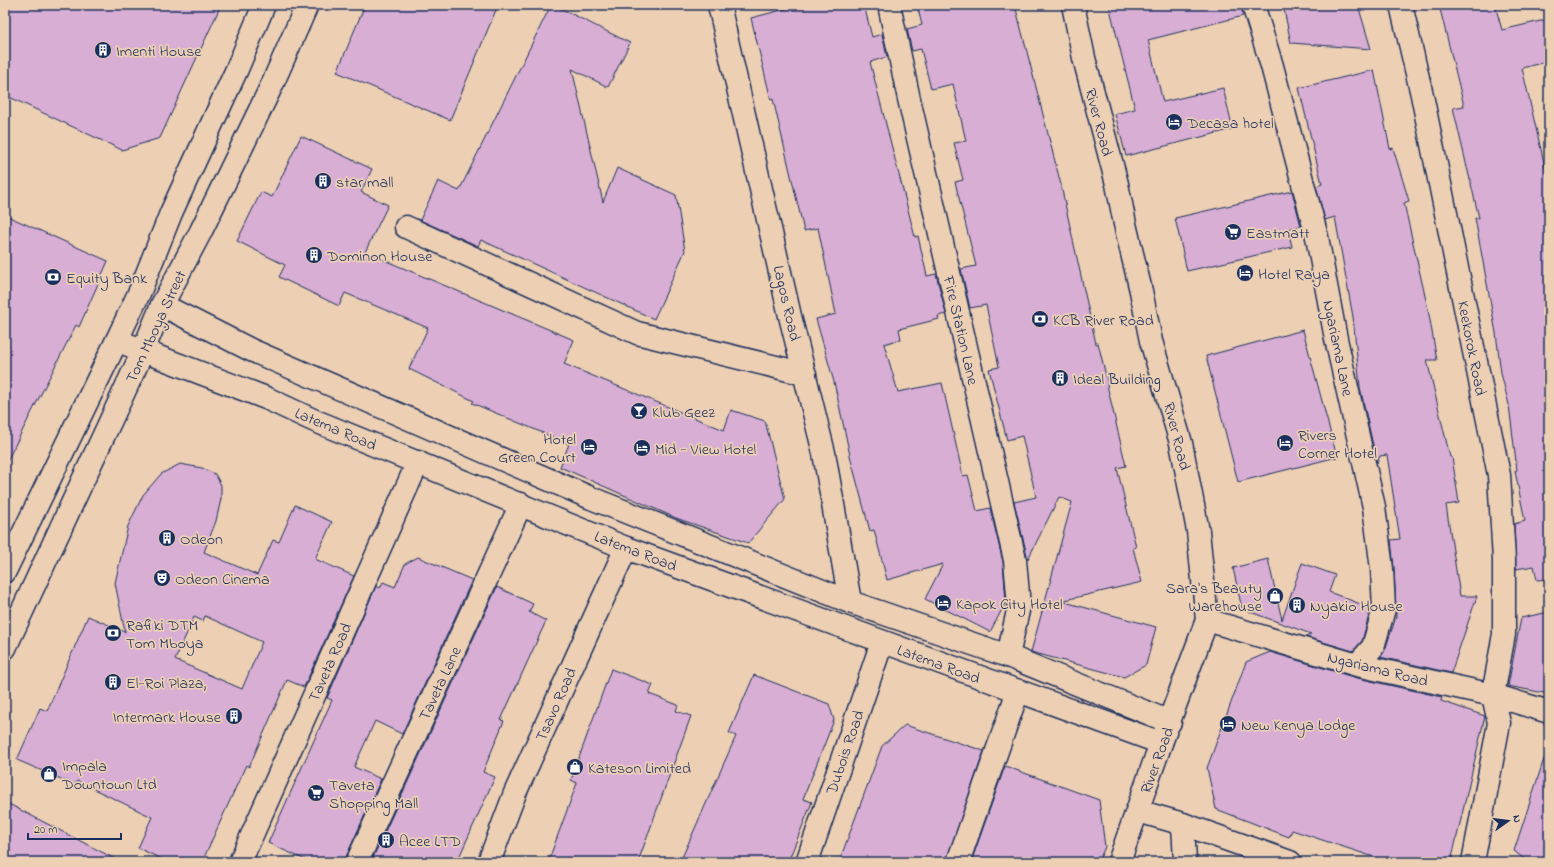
<svg xmlns="http://www.w3.org/2000/svg" width="1554" height="867" font-family="'Indie Flower',sans-serif">
	<style>
		.building { fill: #d8aed4; stroke: #1b2f5e; fill-rule: evenodd }
		.lines { fill: none; stroke-linecap: round; stroke-linejoin: round }
		.minor-casing { stroke: #1b2f5e; stroke-width: 25 }
		.tertiary-casing { stroke: #1b2f5e; stroke-width: 25 }
		.secondary-casing { stroke: #1b2f5e; stroke-width: 25 }
		.minor { stroke: #edd0b4; stroke-width: 22 }
		.tertiary { stroke: #edd0b4; stroke-width: 22 }
		.secondary { stroke: #edd0b4; stroke-width: 22 }
		.labels { text-anchor: middle; stroke-width: 3.5; stroke-linejoin: round; paint-order: stroke }
		.poi-label { font-size: 16px; fill: #1b2f5e; stroke: #edd0b4; text-anchor: start }
		.street-label { font-size: 16px; fill: #1b2f5e; stroke: #edd0b4 }
	</style>
	<rect width="100%" height="100%" fill="#edd0b4"/>
	<filter id="ink" filterUnits="userSpaceOnUse"><feTurbulence type="fractalNoise" baseFrequency=".025" numOctaves="2"/><feDisplacementMap in="SourceGraphic" scale="8" xChannelSelector="R" yChannelSelector="G"/><feConvolveMatrix kernelMatrix="1 2 1 2 8 2 1 2 1" color-interpolation-filters="sRGB"/></filter>
	<g filter="url(#ink)">
		<!-- building -->
		<g class="building">
			<polygon points="5,5 221,5 160,138 122,150 5,95"/>
			<polygon points="365,5 498,5 450,120 337,72"/>
			<polygon points="551,5 554,5 630,43 608,87 572,69 603,202 617,168 676,195 685,251 654,319 481,240 478,246 420,220 438,181 459,191"/>
			<polygon points="801,5 864,5 872,37 882,34 887,57 870,62 915,237 918,236 927,276 936,274 946,314 938,316 939,319 899,329 901,339 884,344 898,392 942,383 963,476 968,475 977,511 990,508 1003,562 1006,602 990,632 925,599 943,564 887,580 874,530 870,531 851,460 834,382 816,319 836,314 818,228 804,231 773,99 771,100 751,18"/>
			<polygon points="917,5 1015,5 1060,181 1096,344 1098,343 1108,384 1107,385 1126,466 1117,468 1136,547 1133,548 1142,582 1061,601 1156,627 1146,665 1124,677 1031,652 1072,502 1059,497 1028,559 1014,502 1036,497 1022,436 1007,440 989,369 999,367 986,305 970,308 961,269 976,266 955,182 963,180 954,143 966,141 953,84 931,89 921,49 912,51 907,29 922,25"/>
			<polygon points="1109,5 1241,5 1243,16 1148,40 1163,102 1223,88 1233,129 1126,156 1115,114 1135,109"/>
			<polygon points="1283,5 1358,5 1371,49 1291,43"/>
			<polygon points="1439,5 1495,5 1502,30 1549,19 1549,61 1522,68 1549,184 1549,579 1537,580 1534,566 1516,569 1514,524 1525,521 1515,471 1517,470 1509,405 1501,373 1496,333 1475,218 1479,218 1453,108 1464,106"/>
			<polygon points="1374,70 1390,149 1393,148 1409,201 1404,203 1428,309 1437,360 1427,360 1450,457 1452,457 1459,503 1446,505 1460,596 1477,596 1451,673 1380,657 1385,650 1396,617 1396,609 1394,568 1391,540 1400,539 1387,455 1380,456 1377,463 1360,387 1353,317 1335,217 1325,220 1316,186 1322,184 1299,88"/>
			<polygon points="301,136 372,169 361,192 388,205 365,252 574,340 564,364 724,430 731,410 765,421 785,499 748,543 676,518 560,467 569,444 472,403 474,401 409,369 428,328 345,293 339,306 279,277 285,265 237,241 261,192 272,197"/>
			<polygon points="1292,191 1301,226 1288,229 1292,247 1187,271 1175,218"/>
			<polygon points="5,215 108,261 79,327 76,325 5,465"/>
			<polygon points="1303,330 1337,457 1238,482 1206,356"/>
			<path d="M180,464l22,4 13,6 6,11v14l-5,22 -12,31 53,23 16,-35 6,2 16,-37 37,17 -17,37 39,17 -50,111 -17,-7 -38,87 -3,-2 -44,97h-34l-30,-14 14,-31 -75,-36 -2,4 -58,-25 23,-52 7,3 41,-95 37,16 -10,-49 13,-57 15,-31 18,-21zM205,616l57,26 -20,47 -67,-29 19,-43 9,4z"/>
			<polygon points="418,557 472,580 402,734 375,721 354,767 381,779 346,857 345,862 310,862 268,843 332,700 327,698 376,586 380,588 383,582 395,587 405,564"/>
			<polygon points="1268,559 1282,620 1302,563 1335,575 1329,592 1371,608 1362,641 1353,651 1306,637 1311,634 1242,609 1233,568"/>
			<polygon points="497,587 533,604 529,612 546,621 501,720 504,721 483,772 495,777 457,862 371,862"/>
			<polygon points="1549,612 1549,694 1508,686 1521,618"/>
			<polygon points="1270,652 1353,677 1442,697 1441,701 1485,716 1451,862 1389,862 1292,830 1289,837 1216,809 1207,768 1246,662"/>
			<polygon points="611,669 653,685 649,694 678,705 676,711 691,716 638,862 548,862 577,783 571,780"/>
			<polygon points="754,675 829,704 834,720 803,799 812,802 788,862 680,862 736,736 729,733"/>
			<polygon points="905,725 984,751 946,862 839,862 882,746"/>
			<polygon points="1544,759 1549,760 1549,862 1528,862 1514,851"/>
			<polygon points="1005,766 1099,800 1105,847 1098,862 971,862"/>
			<polygon points="5,802 121,862 5,862"/>
		</g>
		<g class="lines">
			<!-- minor casing -->
			<g class="minor-casing">
				<g id="minor">
					<polyline points="719,5 790,316 824,453 850,602"/>
					<polyline points="889,5 909,99 1015,560 1019,606 1008,656"/>
					<polyline points="1253,5 1272,66 1317,237 1336,339 1374,507 1382,569 1384,609 1373,647 1357,665"/>
					<polyline points="1401,5 1422,95 1499,475 1504,560 1504,634 1493,695 1499,723 1473,862"/>
					<polyline points="406,227 637,333 805,374"/>
					<polyline points="1207,620 1357,665 1493,695 1549,712"/>
					<polyline points="1138,811 1183,824 1290,862"/>
					<polyline points="1183,824 1185,862"/>
					<polyline points="240,862 418,462"/>
					<polyline points="357,862 521,504"/>
					<polyline points="489,862 515,793 626,548"/>
					<polyline points="807,862 882,642"/>
					<polyline points="958,862 1018,691"/>
				</g>
			</g>
			<!-- tertiary casing -->
			<g class="tertiary-casing">
				<g id="tertiary">
					<polyline points="162,305 251,350 591,498 850,602 1008,656 1170,722"/>
					<polyline points="117,340 143,351 266,398 313,420 626,548 1161,743"/>
				</g>
			</g>
			<!-- secondary casing -->
			<g class="secondary-casing">
				<g id="secondary">
					<polyline points="1073,5 1084,58 1117,184 1125,224 1141,291 1151,341 1181,443 1198,531 1207,620 1161,743 1119,862"/>
					<polyline points="5,571 117,340 140,291 171,213 237,69 264,5"/>
					<polyline points="5,648 143,351 162,305 200,233 271,87 307,5"/>
				</g>
			</g>
			<!-- minor -->
			<use href="#minor" class="minor"/>
			<!-- tertiary -->
			<use href="#tertiary" class="tertiary"/>
			<!-- secondary -->
			<use href="#secondary" class="secondary"/>
		</g>
	</g>
	<!-- icons -->
	<defs>
		<g id="building-disc" transform="scale(0.9)"><circle r="9.5" fill="#1b2f5e" stroke="#edd0b4"/><path d="M-4-6H4V6H1V3H-1V6H-4ZM-2.5-4.3h1.7v1.8h-1.7ZM.8-4.3h1.7v1.8H.8ZM-2.5-1h1.7V.8h-1.7ZM.8-1h1.7V.8H.8Z" fill="#fff"/></g>
		<g id="hotel-disc" transform="scale(0.9)"><circle r="9.5" fill="#1b2f5e" stroke="#edd0b4"/><path d="M-6-4.5h1.5V1H6V5H4.5V3h-9V5H-6ZM-4 0a1.8 1.8 0 1 1 3.6 0ZM.5 0V-2.5h3Q6-2.5 6 0Z" fill="#fff"/></g>
		<g id="supermarket-disc" transform="scale(0.9)"><circle r="9.5" fill="#1b2f5e" stroke="#edd0b4"/><path d="M-6-5.5h2.5l.6 2H6L4.5 2H-2.5L-4.4-4H-6ZM-1.5 3.2a1.3 1.3 0 1 0 .1 0ZM3 3.2a1.3 1.3 0 1 0 .1 0Z" fill="#fff"/></g>
		<g id="bank-disc" transform="scale(0.9)"><circle r="9.5" fill="#1b2f5e" stroke="#edd0b4"/><path d="M-6-4H6V4H-6ZM0-2.3a2.3 2.3 0 1 0 0 4.6a2.3 2.3 0 1 0 0-4.6Z" fill="#fff"/></g>
		<g id="bar-disc" transform="scale(0.9)"><circle r="9.5" fill="#1b2f5e" stroke="#edd0b4"/><path d="M-6-5H6L.8 .8V4.5H3.5V6h-7V4.5H-.8V.8Z" fill="#fff"/></g>
		<g id="theatre-disc" transform="scale(0.9)"><circle r="9.5" fill="#1b2f5e" stroke="#edd0b4"/><path d="M-5-5.5Q0-4 5-5.5V0Q5 5 0 6Q-5 5-5 0ZM-3.3-2.5H-1v1.5H-3.3ZM1-2.5H3.3v1.5H1ZM-2.8 1Q0 5.5 2.8 1Z" fill="#fff"/></g>
		<g id="shop-disc" transform="scale(0.9)"><circle r="9.5" fill="#1b2f5e" stroke="#edd0b4"/><path d="M-5-2.5h2.3a2.7 3.5 0 0 1 5.4 0H5L5.5 6h-11ZM-1.5-2.5h3a1.5 2.3 0 0 0-3 0Z" fill="#fff"/></g>
	</defs>
	<g fill-rule="evenodd">
		<use href="#building-disc" x="103" y="50"/>
		<use href="#hotel-disc" x="1174" y="122"/>
		<use href="#building-disc" x="323" y="181"/>
		<use href="#supermarket-disc" x="1233" y="232"/>
		<use href="#building-disc" x="314" y="255"/>
		<use href="#hotel-disc" x="1245" y="273"/>
		<use href="#bank-disc" x="53" y="277"/>
		<use href="#bank-disc" x="1040" y="319"/>
		<use href="#building-disc" x="1060" y="378"/>
		<use href="#bar-disc" x="639" y="411"/>
		<use href="#hotel-disc" x="1285" y="443"/>
		<use href="#hotel-disc" x="589" y="447"/>
		<use href="#hotel-disc" x="642" y="448"/>
		<use href="#building-disc" x="167" y="538"/>
		<use href="#theatre-disc" x="162" y="578"/>
		<use href="#shop-disc" x="1275" y="596"/>
		<use href="#hotel-disc" x="943" y="603"/>
		<use href="#building-disc" x="1297" y="605"/>
		<use href="#bank-disc" x="113" y="633"/>
		<use href="#building-disc" x="113" y="682"/>
		<use href="#building-disc" x="234" y="716"/>
		<use href="#hotel-disc" x="1228" y="724"/>
		<use href="#shop-disc" x="575" y="767"/>
		<use href="#shop-disc" x="49" y="774"/>
		<use href="#supermarket-disc" x="316" y="793"/>
		<use href="#building-disc" x="386" y="840"/>
	</g>
	<g class="labels">
		<!-- poi labels -->
		<g class="poi-label">
			<text x="116" y="56">Imenti House</text>
			<text x="1187" y="128">Decasa hotel</text>
			<text x="336" y="187">star mall</text>
			<text x="1246" y="238">Eastmatt</text>
			<text x="327" y="261">Dominon House</text>
			<text x="1258" y="279">Hotel Raya</text>
			<text x="66" y="283">Equity Bank</text>
			<text x="1053" y="325">KCB River Road</text>
			<text x="1073" y="384">Ideal Building</text>
			<text x="652" y="417">Klub Geez</text>
			<text x="1298" y="440">Rivers<tspan x="1298" dy="18">Corner Hotel</tspan></text>
			<text x="576" y="444" text-anchor="end">Hotel<tspan x="576" dy="18">Green Court</tspan></text>
			<text x="655" y="454">Mid - View Hotel</text>
			<text x="180" y="544">Odeon</text>
			<text x="175" y="584">Odeon Cinema</text>
			<text x="1262" y="593" text-anchor="end">Sara's Beauty<tspan x="1262" dy="18">Warehouse</tspan></text>
			<text x="956" y="609">Kapok City Hotel</text>
			<text x="1310" y="611">Nyakio House</text>
			<text x="126" y="630">Rafiki DTM<tspan x="126" dy="18">Tom Mboya</tspan></text>
			<text x="126" y="688">El-Roi Plaza,</text>
			<text x="221" y="722" text-anchor="end">Intermark House</text>
			<text x="1241" y="730">New Kenya Lodge</text>
			<text x="62" y="771">Impala<tspan x="62" dy="18">Downtown Ltd</tspan></text>
			<text x="588" y="773">Kateson Limited</text>
			<text x="329" y="790">Taveta<tspan x="329" dy="18">Shopping Mall</tspan></text>
			<text x="399" y="846">Acee LTD</text>
		</g>
		<!-- street labels -->
		<g class="street-label">
			<text transform="translate(1100 122) rotate(75)" y="6">River Road</text>
			<text transform="translate(788 303) rotate(77)" y="6">Lagos Road</text>
			<text transform="translate(155 326) rotate(-65)" y="6">Tom Mboya Street</text>
			<text transform="translate(962 330) rotate(77)" y="6">Fire Station Lane</text>
			<text transform="translate(1339 348) rotate(78)" y="6">Ngariama Lane</text>
			<text transform="translate(1473 348) rotate(79)" y="6">Keekorok Road</text>
			<text transform="translate(336 428) rotate(23)" y="6">Latema Road</text>
			<text transform="translate(1178 436) rotate(76)" y="6">River Road</text>
			<text transform="translate(636 550) rotate(21)" y="6">Latema Road</text>
			<text transform="translate(329 662) rotate(-66)" y="6">Taveta Road</text>
			<text transform="translate(939 663) rotate(20)" y="6">Latema Road</text>
			<text transform="translate(1378 668) rotate(14)" y="6">Ngariama Road</text>
			<text transform="translate(439 683) rotate(-65)" y="6">Taveta Lane</text>
			<text transform="translate(555 704) rotate(-66)" y="6">Tsavo Road</text>
			<text transform="translate(844 752) rotate(-71)" y="6">Dubois Road</text>
			<text transform="translate(1156 760) rotate(-70)" y="6">River Road</text>
		</g>
	</g>
	<!-- margin -->
	<rect width="1554" height="867" fill="none" stroke="#edd0b4" stroke-width="20"/>
	<rect x="10" y="10" width="1534" height="847" fill="none" stroke="#1b2f5e" stroke-width="1.5" filter="url(#ink)"/>
	<!-- north arrow -->
	<g transform="translate(1508 821) rotate(76)" stroke="#edd0b4" stroke-width="3" paint-order="stroke">
	<path d="M0-3L7 15L0 10L-7 15Z" fill="#1b2f5e"/>
	<text y="-6" font-size="11" font-weight="bold" text-anchor="middle" fill="#1b2f5e">N</text>
	</g>
	<!-- scale -->
	<path d="M28 833v6h93v-6" fill="none" stroke="#1b2f5e" stroke-width="2"/>
	<text x="34" y="833" font-size="12" fill="#1b2f5e" stroke="#edd0b4" stroke-width="3" paint-order="stroke">20 m</text>
</svg>
